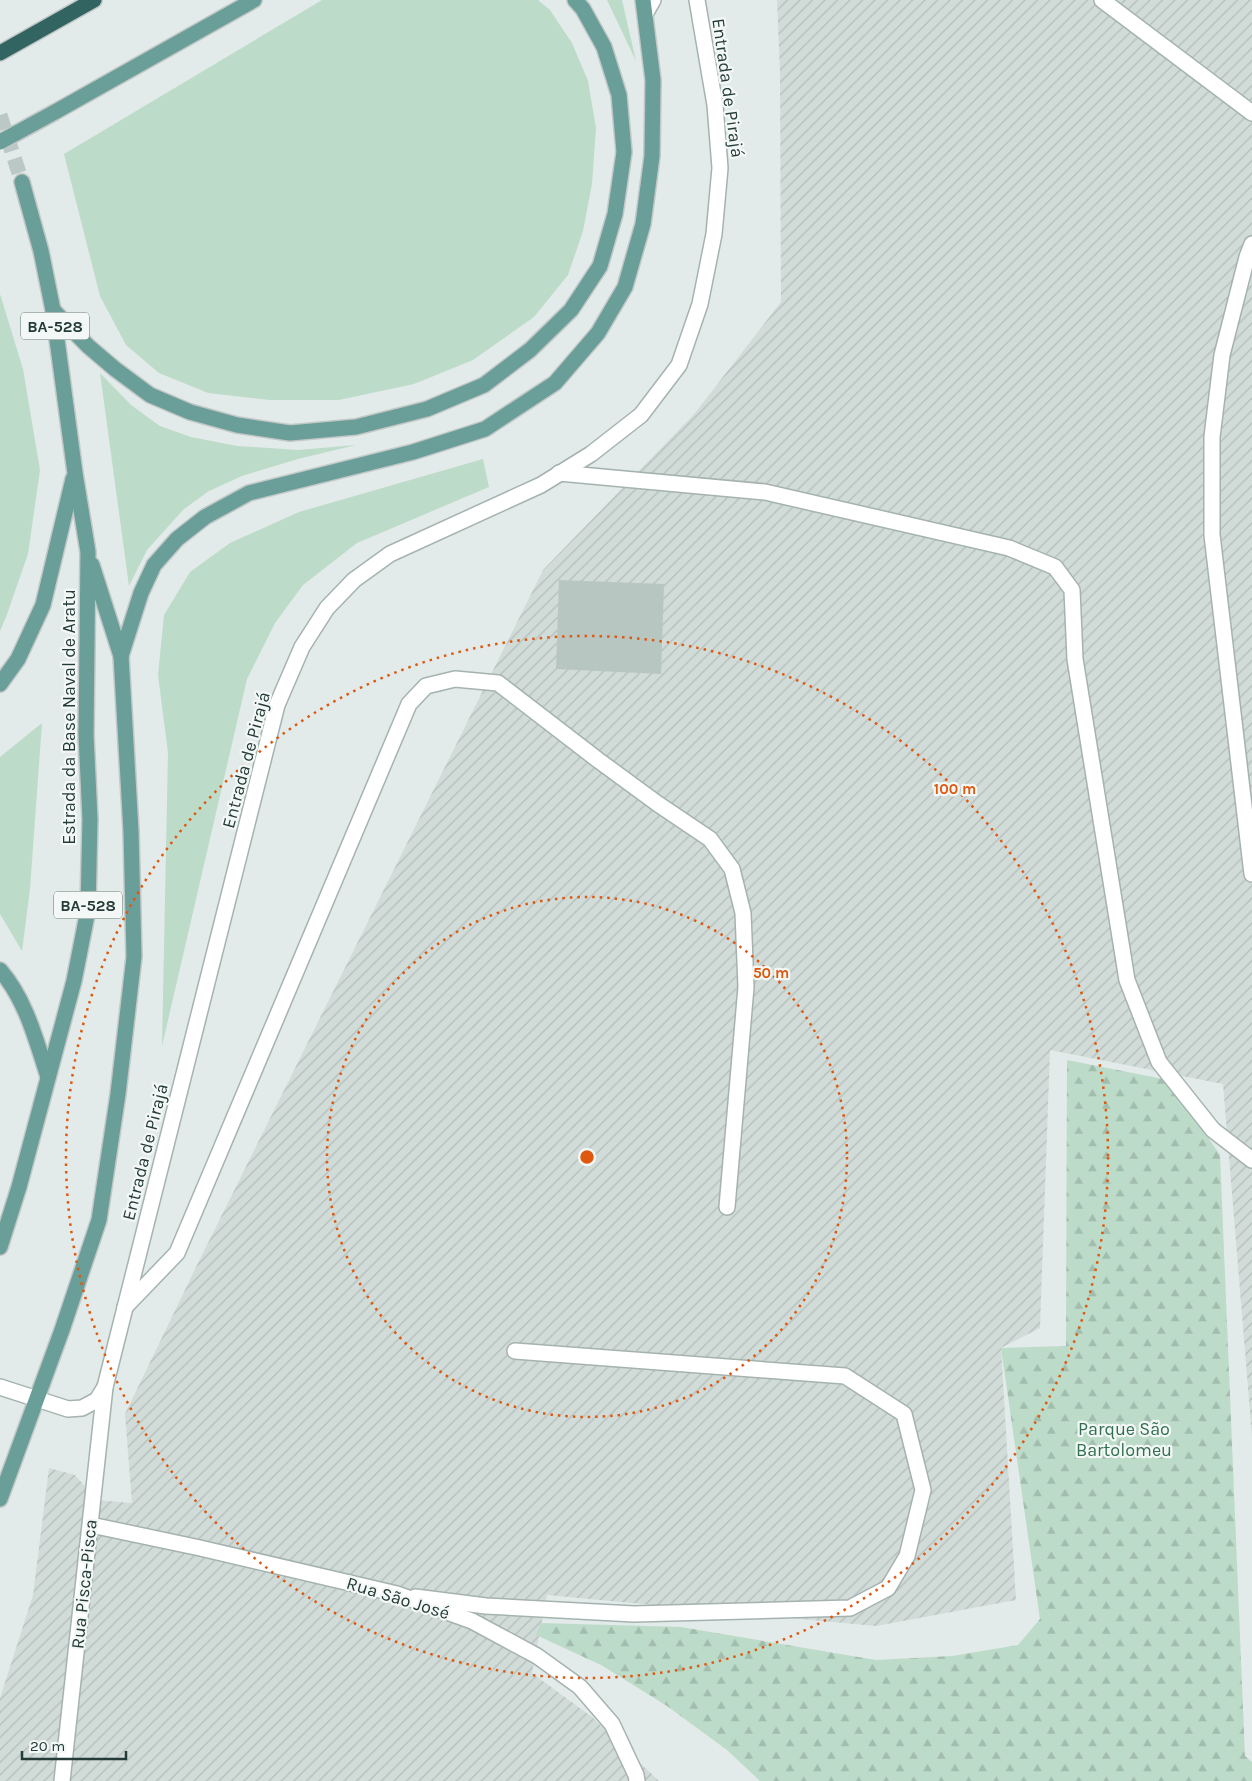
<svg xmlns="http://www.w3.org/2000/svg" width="1252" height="1781" font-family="Karla,sans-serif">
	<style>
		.industrial { fill: url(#industrial-furrows) }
		.green { fill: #bddbc9 }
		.forest { fill: url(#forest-firs) }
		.building { fill: #b8c6c2 }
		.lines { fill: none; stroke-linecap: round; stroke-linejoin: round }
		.primary-tunnel { stroke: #bcc8c6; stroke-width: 15; stroke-dasharray: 15 8; stroke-linecap: butt }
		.service-casing { stroke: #a5b3b0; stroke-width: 18 }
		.minor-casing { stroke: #a5b3b0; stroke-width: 18 }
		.tertiary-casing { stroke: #a5b3b0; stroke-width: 18 }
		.primary-casing { stroke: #c2c8c7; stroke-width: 18 }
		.motorway-casing { stroke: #c2c8c7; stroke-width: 18 }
		.service { stroke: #fff; stroke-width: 15 }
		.minor { stroke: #fff; stroke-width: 15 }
		.tertiary { stroke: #fff; stroke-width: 15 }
		.primary { stroke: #6a9e98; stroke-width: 15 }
		.motorway { stroke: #326562; stroke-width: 15 }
		.primary-bridge-casing { stroke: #c2c8c7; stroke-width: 18; stroke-linecap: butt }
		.primary-bridge { stroke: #6a9e98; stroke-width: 15 }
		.ring { fill: none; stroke: #de580e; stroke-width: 2.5; stroke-dasharray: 2.5 5 }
		.labels { text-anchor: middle; stroke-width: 4.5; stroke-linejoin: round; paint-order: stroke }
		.shield { fill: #f3f8f6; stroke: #627471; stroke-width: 1 }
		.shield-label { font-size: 16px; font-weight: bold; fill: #243b38 }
		.street-label { font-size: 18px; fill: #243b38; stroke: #f3f8f6 }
		.park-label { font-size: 18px; fill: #316f52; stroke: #f3f8f6 }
		.centre { fill: #de580e; stroke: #f3f8f6; stroke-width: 2.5 }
		.ring-label { font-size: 15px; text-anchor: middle; font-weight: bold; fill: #de580e; stroke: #f3f8f6; stroke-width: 4.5; stroke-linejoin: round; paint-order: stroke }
	</style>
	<defs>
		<pattern id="industrial-furrows" width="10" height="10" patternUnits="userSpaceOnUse" patternTransform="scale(1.25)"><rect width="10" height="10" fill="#d1dbd8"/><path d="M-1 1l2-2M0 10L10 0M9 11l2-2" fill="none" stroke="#b3bdba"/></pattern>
		<pattern id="forest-firs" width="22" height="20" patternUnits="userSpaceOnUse" patternTransform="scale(1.25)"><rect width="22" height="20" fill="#bddbc9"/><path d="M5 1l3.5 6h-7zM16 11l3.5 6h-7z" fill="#a2bdad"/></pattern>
	</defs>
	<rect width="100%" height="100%" fill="#e2ebe9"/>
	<!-- industrial -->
	<polygon class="industrial" points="777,0 1252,0 1252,1436 1223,1084 1050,1050 1040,1328 1001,1348 1016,1600 876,1626 547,1595 532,1673 592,1717 659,1781 0,1781 0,1698 33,1595 49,1468 75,1475 97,1500 132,1503 125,1414 199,1261 543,570 695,413 781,302 780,73"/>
	<!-- green -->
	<g class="green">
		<polygon points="322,0 538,0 550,10 572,43 588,81 596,128 592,184 583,231 568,275 534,317 473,360 414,384 339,400 270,400 208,393 159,373 126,345 100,296 64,154"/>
		<polygon points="607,0 622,0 636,61"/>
		<polygon points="0,294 23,369 40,470 28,554 6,617 0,631"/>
		<polygon points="100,373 131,405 160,426 191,437 237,446 298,450 356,445 298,459 242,476 209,491 184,509 147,550 129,586"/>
		<polygon points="483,459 489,487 357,543 303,585 275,623 247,679 162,1046 168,753 158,675 164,615 190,572 230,543 299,512"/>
		<polygon points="42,723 30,889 22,951 0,914 0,757"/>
	</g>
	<!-- forest -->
	<polygon class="forest" points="1067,1060 1168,1080 1220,1155 1245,1756 1252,1762 1252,1781 760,1781 727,1750 667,1706 601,1665 536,1635 541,1623 681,1627 876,1660 952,1656 1018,1645 1040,1619 1001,1348 1066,1346"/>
	<!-- building -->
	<polygon class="building" points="559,580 664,584 661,674 556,669"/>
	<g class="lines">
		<!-- primary-tunnel -->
		<polyline class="primary-tunnel" points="0,115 22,182"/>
		<!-- service casing -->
		<g class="service-casing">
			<g id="service">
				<polyline points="1102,0 1252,113"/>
				<polyline points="1252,244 1247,257 1222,355 1212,437 1212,535 1252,874"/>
				<polyline points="559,473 765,492 1009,548 1055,567 1072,590 1075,659 1127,980 1159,1062 1213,1130 1252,1160"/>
				<polyline points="125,1307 177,1253 409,704 426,686 455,679 498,683 598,760 658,804 710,839 732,869 743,913 746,987 727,1207"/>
				<polyline points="415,1597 486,1606 634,1614 850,1608 888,1588 907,1556 923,1490 904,1414 845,1376 515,1351"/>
			</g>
		</g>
		<!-- minor casing -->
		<g class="minor-casing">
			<g id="minor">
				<polyline points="91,1525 200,1548 397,1594 472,1621 537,1656 580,1687 612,1724 636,1775 637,1781"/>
				<polyline points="62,1781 105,1387"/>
			</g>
		</g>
		<!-- tertiary casing -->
		<g class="tertiary-casing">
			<g id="tertiary">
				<polyline points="645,14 653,0"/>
				<polyline points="0,1387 68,1409 82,1408 97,1400 105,1387 277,705 302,647 327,608 354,580 390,554 541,485 591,454 641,415 679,365 700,304 714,234 720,168 715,105 697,0"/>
			</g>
		</g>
		<!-- primary casing -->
		<g class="primary-casing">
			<g id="primary">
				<polyline points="55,112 254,0"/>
				<polyline points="53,310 88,346 115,369 150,395 190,412 237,425 290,433 356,427 427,409 484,385 530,350 571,310 600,266 615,214 624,152 619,95 604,47 583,9 575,0"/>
				<polyline points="121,656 141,593 154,565 177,539 205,517 249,493 413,452 485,429 555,383 598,333 625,287 643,224 652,156 653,80 643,0"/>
				<polyline points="0,684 18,659 43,605 73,479"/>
				<path d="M0,970c26,30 36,70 48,107"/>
				<polyline points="0,1247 19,1187 74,981 88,910 90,819 86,735 88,552 75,473 53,310 41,251 22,182"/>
				<polyline points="0,1499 62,1330 99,1220 118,1094 134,957 131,831 121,656 92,565"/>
			</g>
		</g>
		<!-- motorway casing -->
		<g class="motorway-casing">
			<polyline id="motorway" points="0,53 94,0"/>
		</g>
		<!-- service -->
		<use href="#service" class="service"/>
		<!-- minor -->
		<use href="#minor" class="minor"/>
		<!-- tertiary -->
		<use href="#tertiary" class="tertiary"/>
		<!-- primary -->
		<use href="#primary" class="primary"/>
		<!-- motorway -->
		<use href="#motorway" class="motorway"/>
		<!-- primary-bridge casing -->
		<g class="primary-bridge-casing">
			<polyline id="primary-bridge" points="0,142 55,112"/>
		</g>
		<!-- primary-bridge -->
		<use href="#primary-bridge" class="primary-bridge"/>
	</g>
	<!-- distance rings -->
	<g class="ring">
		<circle cx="587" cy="1157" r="260"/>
		<circle cx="587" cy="1157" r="521"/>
	</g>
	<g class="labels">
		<!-- shield labels -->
		<g class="shield">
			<rect x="21" y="312.5" width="68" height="27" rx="4"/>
			<rect x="54" y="891.5" width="68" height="27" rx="4"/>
		</g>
		<g class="shield-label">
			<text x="55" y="332">BA-528</text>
			<text x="88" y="911">BA-528</text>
		</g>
		<!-- street labels -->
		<g class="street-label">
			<text transform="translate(728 88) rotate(82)" y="6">Entrada de Pirajá</text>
			<text transform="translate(69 717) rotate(-90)" y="6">Estrada da Base Naval de Aratu</text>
			<text transform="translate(246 760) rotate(-75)" y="6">Entrada de Pirajá</text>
			<text transform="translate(145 1152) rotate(-76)" y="6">Entrada de Pirajá</text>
			<text transform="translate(84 1584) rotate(-84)" y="6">Rua Pisca-Pisca</text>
			<text transform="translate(398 1598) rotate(17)" y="6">Rua São José</text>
		</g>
		<!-- park labels -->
		<g class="park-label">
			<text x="1124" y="1435">Parque São<tspan x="1124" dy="21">Bartolomeu</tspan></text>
		</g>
	</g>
	<circle cx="587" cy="1157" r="8" class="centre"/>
	<g class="ring-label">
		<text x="955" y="794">100 m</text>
		<text x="771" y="978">50 m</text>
	</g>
	<!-- scale -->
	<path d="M22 1751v8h104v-8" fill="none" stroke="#243b38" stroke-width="2.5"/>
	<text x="30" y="1751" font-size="15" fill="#243b38" stroke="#f3f8f6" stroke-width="4" paint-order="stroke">20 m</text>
</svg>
